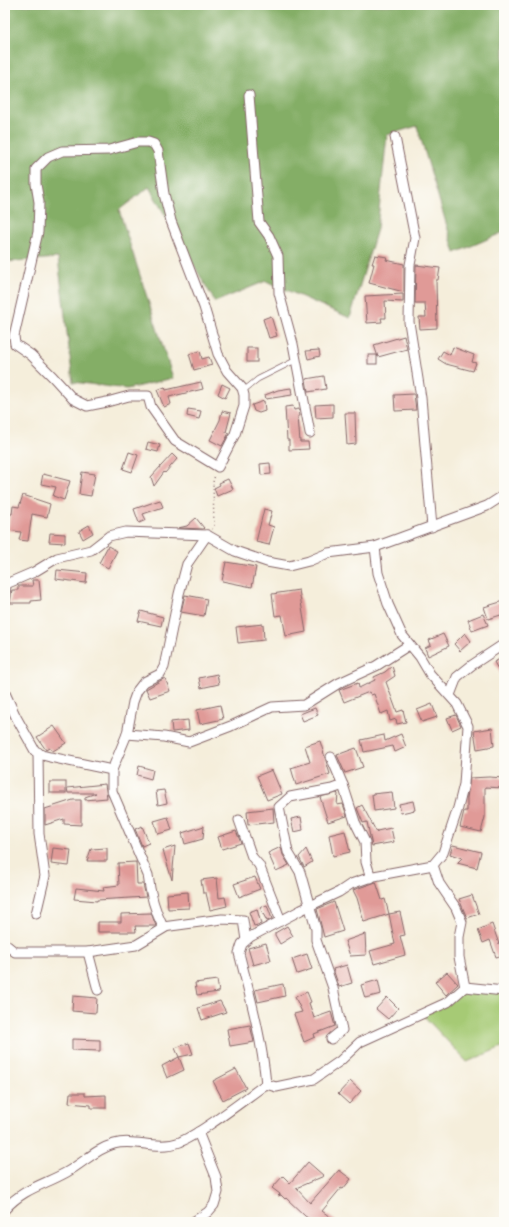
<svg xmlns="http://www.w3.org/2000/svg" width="509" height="1227" font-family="'IM FELL French Canon',serif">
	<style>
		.green { fill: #a6ca74; stroke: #787450 }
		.forest { fill: #84ae66; stroke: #676648 }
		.building { fill: #e09a97 }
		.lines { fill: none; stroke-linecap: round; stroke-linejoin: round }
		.lane-casing { stroke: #866769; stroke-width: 6 }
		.street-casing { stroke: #866769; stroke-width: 11 }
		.path { stroke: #866769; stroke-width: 1.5; stroke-dasharray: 1 3; stroke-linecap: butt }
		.lane { stroke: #fff; stroke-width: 4.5 }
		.street { stroke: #fff; stroke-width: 9 }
	</style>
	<rect width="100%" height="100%" fill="#fdfcf7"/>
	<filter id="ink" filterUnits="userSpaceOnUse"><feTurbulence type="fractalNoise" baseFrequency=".025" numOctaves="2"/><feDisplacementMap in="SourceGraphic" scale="8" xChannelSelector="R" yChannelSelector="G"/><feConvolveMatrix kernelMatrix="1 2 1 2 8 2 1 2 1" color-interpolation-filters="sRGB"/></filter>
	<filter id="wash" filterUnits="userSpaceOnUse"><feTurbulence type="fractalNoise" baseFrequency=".012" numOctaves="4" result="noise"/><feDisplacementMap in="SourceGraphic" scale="16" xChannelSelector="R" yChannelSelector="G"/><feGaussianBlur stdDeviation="0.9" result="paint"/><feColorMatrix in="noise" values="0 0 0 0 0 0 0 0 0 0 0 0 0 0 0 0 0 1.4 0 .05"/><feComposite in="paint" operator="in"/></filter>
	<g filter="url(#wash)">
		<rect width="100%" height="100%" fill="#f5eedb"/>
		<!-- green -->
		<polygon class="green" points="465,987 504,991 504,1046 467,1062 422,1014"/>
		<!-- forest -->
		<polygon class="forest" points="5,5 504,5 504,232 455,253 417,126 387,135 377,229 350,318 266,281 215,302 149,187 119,210 173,378 127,389 73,382 58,258 5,262"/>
		<g id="blocks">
			<!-- building -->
			<g class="building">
				<polygon points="375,255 387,257 386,260 404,264 404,292 369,283 374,264 372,264"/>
				<polygon points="416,265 440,268 438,280 436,280 437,328 420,329 419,317 426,317 425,303 415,303"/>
				<polygon points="403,294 403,302 385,301 386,318 381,318 382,322 367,323 365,296"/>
				<polygon points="271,316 277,336 269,338 263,319"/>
				<polygon points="404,336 407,349 378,357 374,345"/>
				<polygon points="453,347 474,355 472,362 476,363 473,371 446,364 438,359 443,351 450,355"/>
				<rect x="247" y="348" width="10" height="14"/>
				<polygon points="319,350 320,356 308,359 306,351"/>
				<polygon points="200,351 202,359 209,357 212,365 194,370 189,354"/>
				<rect x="368" y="355" width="9" height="9"/>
				<polygon points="324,376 326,389 308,392 306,379"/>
				<polygon points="201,382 203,389 169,397 171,404 164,407 157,390 165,387 166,390"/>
				<polygon points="222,384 230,388 225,398 218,394"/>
				<polygon points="291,388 292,395 266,399 265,395 278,390"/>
				<polygon points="414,394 416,410 395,411 394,395"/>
				<polygon points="264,401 265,411 259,413 254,411 252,405"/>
				<polygon points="333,404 333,417 316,418 315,405"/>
				<polygon points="293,406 294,410 299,409 300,416 298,416 300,442 308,442 309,449 289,450 289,440 287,440 285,407"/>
				<polygon points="188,409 201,411 199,419 187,416"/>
				<polygon points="222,411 231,413 226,432 229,433 222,446 210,440 220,420"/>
				<polygon points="345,413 355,413 356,444 347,445"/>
				<polygon points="148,442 160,445 158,452 146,449"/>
				<polygon points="129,452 138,455 132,472 123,469"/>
				<polygon points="172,454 177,459 165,473 164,472 154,486 151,477"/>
				<polygon points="270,463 271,474 261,475 260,464"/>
				<polygon points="82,472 95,474 91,496 79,494"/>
				<polygon points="43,474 70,481 64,500 53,496 56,487 41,484"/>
				<polygon points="228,479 233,489 217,496 214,488 220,485 219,483"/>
				<polygon points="23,495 50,504 47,517 32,514 28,541 19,540 21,532 8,530 10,514 12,514 13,506 19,507"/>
				<polygon points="160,500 163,507 143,514 146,520 139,523 134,509"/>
				<polygon points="264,509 272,511 268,525 274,527 269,545 256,542"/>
				<polygon points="196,518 204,528 203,529 178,528 187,526"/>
				<polygon points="89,525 93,533 83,539 79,531"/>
				<polygon points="50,533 65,534 65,543 49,542"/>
				<polygon points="108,546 117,551 108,568 99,563"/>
				<polygon points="226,562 256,567 252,587 222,581"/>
				<polygon points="57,570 87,573 86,583 56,579"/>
				<polygon points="32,580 39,580 41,600 31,601 31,603 10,603 12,590 18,590 18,586 33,586"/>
				<polygon points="299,590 306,632 286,636 282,615 275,616 272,594"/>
				<polygon points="185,595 207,599 204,616 181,612"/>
				<polygon points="504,601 504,614 488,619 484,607"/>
				<polygon points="141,611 163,617 161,626 138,621"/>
				<polygon points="483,614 488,625 472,631 468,620"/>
				<polygon points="263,624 264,640 238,643 236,627"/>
				<polygon points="465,633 471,641 460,651 454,644"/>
				<polygon points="443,634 449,646 428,656 425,648 431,645 429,640"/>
				<polygon points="504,657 504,680 494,662"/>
				<polygon points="392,666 395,676 386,682 397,712 403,710 406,722 397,724 396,719 390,721 388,711 381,714 374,694 371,695 369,692 344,702 339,690 358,683 359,688 375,680 374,677 385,672"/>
				<polygon points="217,674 219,684 201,688 199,678"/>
				<polygon points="165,678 170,691 150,698 146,689"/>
				<polygon points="432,704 437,717 422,722 417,710"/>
				<polygon points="220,705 223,719 200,724 197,710"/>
				<polygon points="315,708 318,715 303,721 300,714"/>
				<polygon points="456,715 461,726 452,730 447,718"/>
				<polygon points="188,720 189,730 172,732 171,722"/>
				<polygon points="54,726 66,743 53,751 49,748 46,750 37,737"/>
				<polygon points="492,728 494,746 477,749 474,731"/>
				<polygon points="401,734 406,747 395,752 393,746 364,752 361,740 384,735 385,741"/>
				<polygon points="320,741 330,774 296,785 291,768 310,762 305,746"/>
				<polygon points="356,748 363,767 345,773 337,755"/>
				<polygon points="139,766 153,770 151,779 137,775"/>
				<polygon points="272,770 282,794 267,800 257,776"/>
				<polygon points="489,777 504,778 504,788 485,787 485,817 481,832 460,827 464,811 467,811 467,798 470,778"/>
				<rect x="50" y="782" width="16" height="11"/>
				<polygon points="105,784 107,798 85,800 85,797 96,793 68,793 67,788"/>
				<polygon points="164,790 167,803 158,805 156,791"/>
				<polygon points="392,792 394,808 374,811 372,794"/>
				<polygon points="337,793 338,794 337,805 343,804 347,816 328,822 320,797"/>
				<polygon points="73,800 81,800 81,825 64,824 64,819 45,825 45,809"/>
				<polygon points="413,801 415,810 401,813 399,804"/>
				<polygon points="362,805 377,833 377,831 391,828 394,842 372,846 367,822 363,823 357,808"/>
				<polygon points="273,808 274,822 248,825 247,811"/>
				<polygon points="168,817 172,830 158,834 154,821"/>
				<polygon points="301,817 303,830 294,832 291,819"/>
				<polygon points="142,826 149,843 142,846 135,829"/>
				<polygon points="204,826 203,839 185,844 182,833"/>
				<polygon points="236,831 241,843 222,849 218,837"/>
				<polygon points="345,831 350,852 333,856 329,835"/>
				<polygon points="453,845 481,852 477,868 457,863 462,858 450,854"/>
				<polygon points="175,846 172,880 163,850"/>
				<polygon points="281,847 283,855 289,865 276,871 268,853"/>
				<polygon points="53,848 71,850 69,866 51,864"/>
				<polygon points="107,848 107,861 87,861 91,849"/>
				<polygon points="306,849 312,862 304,867 299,857"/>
				<polygon points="136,862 137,884 143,884 146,897 97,900 97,901 74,899 76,888 104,891 103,887 119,885 118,863"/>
				<polygon points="255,877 260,889 239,897 234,884"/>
				<polygon points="217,878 219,898 225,897 227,906 210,910 206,893 203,893 201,880"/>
				<polygon points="376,882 382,900 385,899 389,914 364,922 357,898 353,890"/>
				<polygon points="188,892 189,908 168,909 167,894"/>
				<polygon points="472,895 479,914 467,918 459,899"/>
				<polygon points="334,902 343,931 324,937 317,909"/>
				<polygon points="267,905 272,919 267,921 260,908"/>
				<polygon points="257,909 261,924 254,926 249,912"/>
				<polygon points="400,912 405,935 400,936 405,955 374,964 370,951 395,944 389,914"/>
				<polygon points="151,913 156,926 135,926 136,932 98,932 98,922 121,922 121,914"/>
				<polygon points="492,924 499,944 504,942 504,955 496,957 490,940 483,943 478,930"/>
				<polygon points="287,926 293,936 280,944 275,935 275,933"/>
				<polygon points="365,934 366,955 350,956 345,941"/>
				<polygon points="266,943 271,960 253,965 248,948"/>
				<polygon points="307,954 312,969 297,974 292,959"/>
				<polygon points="347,965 352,983 339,987 333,969"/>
				<polygon points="447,972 458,984 446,995 435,982"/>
				<polygon points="217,980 219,992 197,995 195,983"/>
				<polygon points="378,980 381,994 365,998 361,985"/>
				<polygon points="283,984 285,996 258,1002 255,990"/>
				<polygon points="307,992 311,1002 309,1003 314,1018 331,1012 335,1026 314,1034 315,1037 304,1042 294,1014 302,1012 295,997"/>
				<polygon points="73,996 97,998 96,1013 72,1011"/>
				<polygon points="387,997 398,1008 388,1019 376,1009"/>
				<polygon points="220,1001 226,1012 202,1020 198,1008"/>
				<polygon points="250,1025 254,1042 230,1046 227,1029"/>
				<polygon points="72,1039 100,1040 100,1051 72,1050"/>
				<polygon points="189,1043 193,1054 179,1057 175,1048"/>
				<polygon points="179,1057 184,1070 167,1078 162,1066"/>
				<polygon points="236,1069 246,1088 223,1100 213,1081"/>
				<polygon points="350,1081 361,1091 349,1104 338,1094"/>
				<polygon points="70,1093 85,1093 85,1096 106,1095 106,1108 91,1108 91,1105 69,1103"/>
				<polygon points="308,1162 324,1176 296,1188 310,1203 339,1170 351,1179 343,1189 341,1188 322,1211 337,1222 314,1222 305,1216 286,1198 285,1199 281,1195 278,1196 280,1194 272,1188 283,1176 290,1183"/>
			</g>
		</g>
	</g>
	<g filter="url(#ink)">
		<use href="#blocks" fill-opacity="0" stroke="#866769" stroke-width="1"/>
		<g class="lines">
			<!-- lane casing -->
			<g class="lane-casing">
				<polyline id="lane" points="243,391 258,379 296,360"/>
			</g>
			<!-- street casing -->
			<g class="street-casing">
				<g id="street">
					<polyline points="249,95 259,222 269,236 278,256 279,293 293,344 310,433"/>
					<polyline points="395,137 415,238 410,265 409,322 421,398 432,527"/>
					<polygon points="138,142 148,142 154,144 158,151 164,194 171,221 204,307 218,354 227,371 242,388 244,395 244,406 235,434 218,467 175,441 151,407 148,396 129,396 107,402 87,406 73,399 53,377 31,355 15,344 14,336 38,232 39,202 36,184 36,169 48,157 62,151 109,150"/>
					<path d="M207,535l-20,29 -8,30 -15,73 -4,7 -16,8 -7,9 -4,11 -6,32 -15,36v21l36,84c2,18 7,36 15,52l59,-8 21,1 3,20"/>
					<polyline points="5,582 6,584 5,598"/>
					<polyline points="6,584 34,572 57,558 91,550 109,536 126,532 207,535 235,551 267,562 289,566 309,561 328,553 375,547 487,506 504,495"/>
					<polyline points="5,693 16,717 35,751 42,755 50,757 112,770"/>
					<polyline points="450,695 457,677 472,665 504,644"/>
					<polyline points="127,734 164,737 189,742 231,726 272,707 304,705 339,683 376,666 409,645"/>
					<polyline points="331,757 343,785"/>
					<polyline points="239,820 252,857 259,865 281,921"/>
					<polyline points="433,865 439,883 456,908 462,922 459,937 459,957 465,987"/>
					<polyline points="36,914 45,876 39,834 38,752"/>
					<polyline points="5,944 15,952 88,952 136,945 166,927"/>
					<polyline points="88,952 98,990"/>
					<polyline points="331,1039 342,1030 333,988 316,940 316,929 300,872 288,852 279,807 290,797 332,789 343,785 355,822 365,842 366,862 371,878"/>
					<path d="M266,1084c-4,-45 -16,-88 -27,-131l3,-9 8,-7 51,-27 38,-18 12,-8 23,-8 59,-11 10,-12 15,-45 6,-24 4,-58 -11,-22 -27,-30 -10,-17 -18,-22 -14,-31 -10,-31 -3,-26"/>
					<polyline points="266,1084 276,1087 314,1079 340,1061 360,1042 448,1002 465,987 504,991"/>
					<path d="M5,1209c19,-21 39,-24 62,-37 16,-9 29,-23 47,-28 21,-6 43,7 66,-2 11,-5 22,-12 32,-19 18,-12 36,-26 54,-39"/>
					<polyline points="193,1222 208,1212 214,1205 218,1192 216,1177 198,1132"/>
				</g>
			</g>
			<!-- path -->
			<polyline class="path" points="212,529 214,527 213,482 215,475"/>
			<!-- lane -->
			<use href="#lane" class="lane"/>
			<!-- street -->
			<use href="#street" class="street"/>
		</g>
	</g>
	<!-- margin -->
	<rect width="509" height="1227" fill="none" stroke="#fdfcf7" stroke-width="20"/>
</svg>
